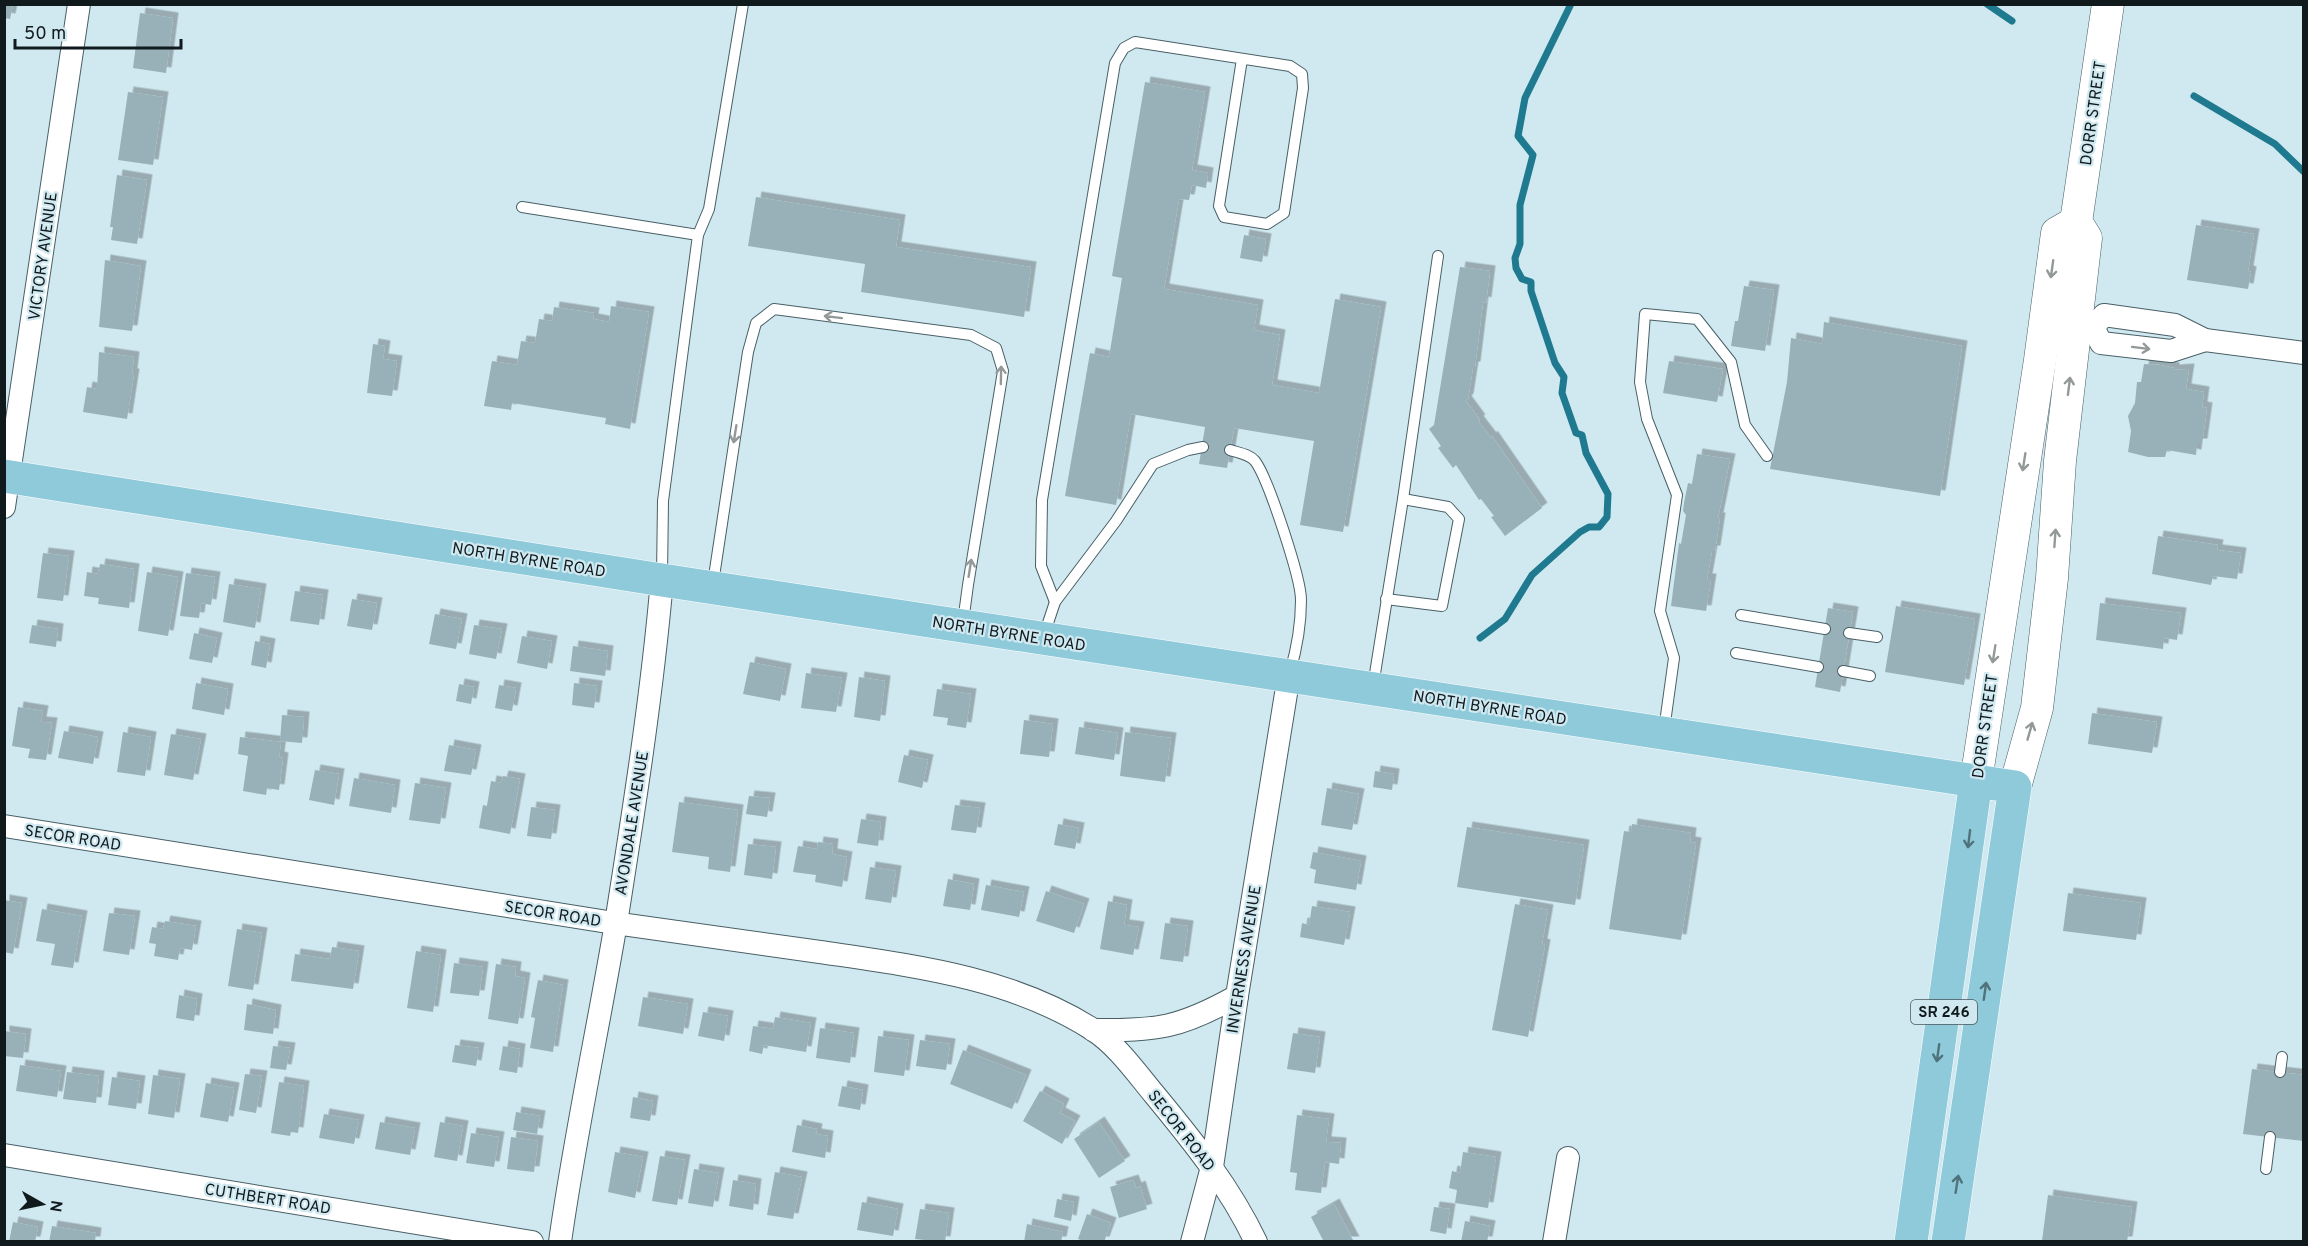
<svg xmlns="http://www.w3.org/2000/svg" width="2308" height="1246" font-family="Overpass,sans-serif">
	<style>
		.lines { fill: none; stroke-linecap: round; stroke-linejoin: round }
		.stream { stroke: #1f7a90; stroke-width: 7 }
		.building { fill: #98b1b8; filter: url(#shadow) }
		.lane-casing { stroke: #495f66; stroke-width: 12 }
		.street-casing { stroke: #495f66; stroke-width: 24 }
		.secondary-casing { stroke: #495f66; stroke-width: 33 }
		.primary-casing { stroke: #fff; stroke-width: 34 }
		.lane { stroke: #fff; stroke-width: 10 }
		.street { stroke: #fff; stroke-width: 22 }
		.secondary { stroke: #fff; stroke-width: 32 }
		.primary { stroke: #8ecada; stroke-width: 33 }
		.oneway { stroke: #939899 }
		.oneway2 { stroke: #4f727b }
		.labels { text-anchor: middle; stroke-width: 4.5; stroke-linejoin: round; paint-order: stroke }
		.shield { fill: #d0e9f1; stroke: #4a575c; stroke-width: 1.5 }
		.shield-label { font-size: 15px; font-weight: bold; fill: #10191c }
		.street-label { font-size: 16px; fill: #10191c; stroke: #d0e9f1 }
	</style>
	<defs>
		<filter id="shadow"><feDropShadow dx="5.5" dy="-5.5" stdDeviation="0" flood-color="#0004"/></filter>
	</defs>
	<rect width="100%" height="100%" fill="#d0e9f1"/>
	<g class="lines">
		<!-- stream -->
		<g class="stream">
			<polyline points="1987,4 2012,21"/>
			<polyline points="2194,96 2275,144 2304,172"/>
			<polyline points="1480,638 1505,619 1532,575 1580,532 1589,527 1599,527 1607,517 1608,494 1586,453 1582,435 1576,433 1562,393 1564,377 1555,363 1531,291 1531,282 1522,279 1516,268 1515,258 1520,244 1520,205 1533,155 1518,136 1525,98 1571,4"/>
		</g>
	</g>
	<!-- building -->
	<g class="building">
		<polygon points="4,4 13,4 10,19 4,18"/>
		<polygon points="140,13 173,18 166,73 133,68"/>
		<polygon points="1145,82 1205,92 1192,170 1208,173 1206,188 1192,185 1189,200 1179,199 1164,289 1258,305 1254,330 1280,335 1272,385 1319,393 1335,299 1381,307 1343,532 1300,525 1314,441 1234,428 1227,468 1199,464 1205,427 1131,414 1116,505 1065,496 1090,353 1109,357 1122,278 1112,276"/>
		<polygon points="128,92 163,97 153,165 118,160"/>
		<polygon points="117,175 147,180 137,244 111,240 113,227 110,227"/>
		<polygon points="756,197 900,220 896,247 1031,267 1024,317 861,292 865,264 748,246"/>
		<polygon points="2196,225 2254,234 2248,271 2251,272 2248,289 2187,280"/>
		<polygon points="1244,235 1266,239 1262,262 1240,258"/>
		<polygon points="105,260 141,266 132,331 99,327"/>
		<polygon points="1460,267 1490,271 1486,303 1483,302 1475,367 1473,367 1468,399 1466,401 1480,420 1478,421 1491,438 1492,436 1542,508 1505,536 1491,517 1494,516 1481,499 1479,500 1456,465 1453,468 1438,448 1441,446 1429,429 1434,425"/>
		<polygon points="1744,286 1774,290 1765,351 1731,346 1735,321 1738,321"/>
		<polygon points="611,306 649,312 630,429 605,424 606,418 512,403 511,410 484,406 492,361 517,365 521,341 535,343 539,319 552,321 554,307 594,313 593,319 609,322"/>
		<polygon points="1824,322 1962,346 1940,496 1770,469 1787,382 1791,338 1822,344"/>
		<polygon points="373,344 385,346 383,359 397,361 392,396 367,393"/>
		<polygon points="99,352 134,357 132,374 134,374 127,419 83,412 87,387 97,389"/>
		<polygon points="1669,361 1723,369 1717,402 1663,393"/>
		<polygon points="2144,364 2160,365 2174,368 2174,370 2189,369 2186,389 2204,392 2202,407 2207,408 2202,444 2197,444 2196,455 2167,450 2165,457 2148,457 2128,452 2131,431 2128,416 2135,403 2137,382 2141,382"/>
		<polygon points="1697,454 1730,459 1718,518 1720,518 1715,551 1712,551 1707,579 1711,579 1706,611 1671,606 1679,543 1681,544 1686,515 1683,511 1684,503 1688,483 1692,484"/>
		<polygon points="2158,536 2218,545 2217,550 2241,553 2237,579 2213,576 2211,585 2152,574"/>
		<polygon points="43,553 69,556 63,601 37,598"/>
		<polygon points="100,564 134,569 129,608 98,604 99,598 84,596 87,572 98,574"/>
		<polygon points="147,572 178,577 168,636 138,631"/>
		<polygon points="186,573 215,577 211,605 201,603 199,618 180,616"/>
		<polygon points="229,584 261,589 255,628 223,622"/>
		<polygon points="295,591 323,595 319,625 290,621"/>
		<polygon points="352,599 377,603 372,630 347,626"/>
		<polygon points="2100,603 2181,613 2177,640 2164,638 2163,649 2096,640"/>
		<polygon points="1896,606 1975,619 1964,685 1885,672"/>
		<polygon points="1828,608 1853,612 1840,692 1815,687"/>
		<polygon points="435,614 462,619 456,649 429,644"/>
		<polygon points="32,625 58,629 56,647 29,643"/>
		<polygon points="474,625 502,629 496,659 469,654"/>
		<polygon points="194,633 217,638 212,663 189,659"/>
		<polygon points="522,636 552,641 547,669 517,663"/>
		<polygon points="255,641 270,644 266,668 251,665"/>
		<polygon points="573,646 608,651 605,676 570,671"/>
		<polygon points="750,662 786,669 780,701 743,694"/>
		<polygon points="806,673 842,678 836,712 801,708"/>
		<polygon points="859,677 885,681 880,721 854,717"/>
		<polygon points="196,683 228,689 224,715 192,709"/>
		<polygon points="574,683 597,686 594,708 572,705"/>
		<polygon points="459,684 474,687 471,704 456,701"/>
		<polygon points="499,685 516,688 512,711 495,708"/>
		<polygon points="937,689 971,694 966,728 947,725 948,718 933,716"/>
		<polygon points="18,707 43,711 41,722 52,723 46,760 28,758 30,749 12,746"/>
		<polygon points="2092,713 2157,722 2152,753 2088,744"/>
		<polygon points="282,715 304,717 302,743 280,741"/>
		<polygon points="1024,720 1053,724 1049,757 1020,754"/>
		<polygon points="1079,727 1118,733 1114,760 1075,754"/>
		<polygon points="64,731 98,737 93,764 58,758"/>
		<polygon points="123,732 151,737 145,776 117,772"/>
		<polygon points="1125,732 1171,738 1165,782 1120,776"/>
		<polygon points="171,734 201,739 193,780 164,775"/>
		<polygon points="240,737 281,742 279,757 283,758 279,790 267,788 266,795 243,791 248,756 238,754"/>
		<polygon points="449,745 476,750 471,775 444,771"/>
		<polygon points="904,755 928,760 922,788 898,782"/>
		<polygon points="315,770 339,774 334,805 309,800"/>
		<polygon points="1375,771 1394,774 1392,790 1373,787"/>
		<polygon points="503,776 520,779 510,834 479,828 483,805 487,806 491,781 501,783"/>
		<polygon points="354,778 395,785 391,813 349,806"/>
		<polygon points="415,783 446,788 440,824 409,820"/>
		<polygon points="1327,788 1359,794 1352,830 1321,825"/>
		<polygon points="749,796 770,798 767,817 746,814"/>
		<polygon points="679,802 738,810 730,872 708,869 709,857 672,852"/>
		<polygon points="955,805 980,808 976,833 951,830"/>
		<polygon points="531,807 555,810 551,839 527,836"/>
		<polygon points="861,819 881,822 878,846 857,843"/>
		<polygon points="1058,824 1079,828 1075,849 1054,845"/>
		<polygon points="1632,824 1691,833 1690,842 1696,843 1681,940 1609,929 1624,831 1631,832"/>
		<polygon points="1467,827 1584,845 1575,905 1457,887"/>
		<polygon points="818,842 833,844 832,854 847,857 842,887 815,882 816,875 793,872 798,846 817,849"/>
		<polygon points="748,844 776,847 772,879 744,875"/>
		<polygon points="1313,852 1361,861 1356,890 1314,883 1316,870 1310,868"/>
		<polygon points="870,867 896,871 891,903 865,899"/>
		<polygon points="948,879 974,884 970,910 943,906"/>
		<polygon points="986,885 1024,892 1019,917 981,910"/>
		<polygon points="1046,891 1084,904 1074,933 1036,921"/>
		<polygon points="2068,893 2141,903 2136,940 2063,931"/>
		<polygon points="4,900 22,903 13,954 4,952"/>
		<polygon points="1108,901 1127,905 1124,925 1139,927 1133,955 1100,949"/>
		<polygon points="1515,904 1548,910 1542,944 1545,945 1528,1037 1492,1030"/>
		<polygon points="1312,906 1350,912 1344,945 1300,937 1302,923 1309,925"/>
		<polygon points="42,909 82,916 73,968 51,965 55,944 36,941"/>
		<polygon points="109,913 135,916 129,955 103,951"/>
		<polygon points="165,921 196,926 192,950 180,948 178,960 154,956 156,944 149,943 152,927 163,929"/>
		<polygon points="1165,923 1188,926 1183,962 1160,959"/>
		<polygon points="237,929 262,933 253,990 228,986"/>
		<polygon points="332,947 359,951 353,989 291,981 295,954 330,959"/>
		<polygon points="416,951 441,955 433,1012 407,1008"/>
		<polygon points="454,963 483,967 479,996 450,993"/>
		<polygon points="496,964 516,967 515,976 525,978 518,1024 488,1019"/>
		<polygon points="538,980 563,985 553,1052 530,1048 535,1018 531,1017"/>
		<polygon points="179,995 197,999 194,1021 176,1018"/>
		<polygon points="643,997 688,1004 683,1034 638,1026"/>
		<polygon points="247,1004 276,1010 273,1034 244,1030"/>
		<polygon points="703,1012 728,1016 724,1041 698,1036"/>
		<polygon points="775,1017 811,1023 806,1052 764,1045 762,1054 749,1051 753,1026 773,1029"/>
		<polygon points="820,1028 854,1033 850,1063 816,1058"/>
		<polygon points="4,1031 26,1034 23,1058 4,1056"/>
		<polygon points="1293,1033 1320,1037 1315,1073 1287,1069"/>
		<polygon points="878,1036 909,1040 904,1076 874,1072"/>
		<polygon points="920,1040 950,1044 946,1070 916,1066"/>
		<polygon points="455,1045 479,1048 476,1066 452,1062"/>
		<polygon points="273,1046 290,1048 286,1070 270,1068"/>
		<polygon points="503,1046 520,1049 517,1073 499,1070"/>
		<polygon points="963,1050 1026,1075 1012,1109 950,1084"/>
		<polygon points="20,1065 61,1071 57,1097 16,1091"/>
		<polygon points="2252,1069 2304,1075 2304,1141 2243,1134"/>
		<polygon points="67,1072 99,1076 96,1103 63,1099"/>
		<polygon points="245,1074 262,1076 256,1113 239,1110"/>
		<polygon points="153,1075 180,1079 174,1118 148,1114"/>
		<polygon points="112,1077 140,1081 136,1109 108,1105"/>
		<polygon points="279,1082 304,1086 298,1133 291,1132 290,1136 271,1133"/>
		<polygon points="206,1083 234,1088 228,1122 200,1117"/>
		<polygon points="842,1086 863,1090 860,1110 838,1106"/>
		<polygon points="1040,1091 1064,1104 1060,1113 1075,1121 1062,1144 1023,1121"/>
		<polygon points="633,1097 653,1101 650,1121 630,1118"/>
		<polygon points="516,1112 540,1116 537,1134 513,1130"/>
		<polygon points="324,1114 359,1120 354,1144 319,1138"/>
		<polygon points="1297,1115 1329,1119 1326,1142 1341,1143 1339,1164 1325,1162 1321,1193 1295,1190 1297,1173 1290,1172"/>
		<polygon points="380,1122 415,1128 410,1155 375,1149"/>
		<polygon points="440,1122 463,1126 457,1161 434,1157"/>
		<polygon points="1099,1122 1125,1161 1099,1178 1074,1139"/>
		<polygon points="797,1125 817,1129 816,1134 828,1136 825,1158 792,1152"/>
		<polygon points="471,1133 499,1137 494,1167 466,1163"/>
		<polygon points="511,1137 538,1141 534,1172 507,1169"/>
		<polygon points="615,1152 643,1157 635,1198 608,1192"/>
		<polygon points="1463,1152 1496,1157 1488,1208 1455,1203 1457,1190 1449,1188 1452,1171 1460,1173"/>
		<polygon points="660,1156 685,1160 677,1205 652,1201"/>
		<polygon points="694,1169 719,1173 713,1207 688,1203"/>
		<polygon points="775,1172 802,1177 793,1219 767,1215"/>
		<polygon points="733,1180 756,1184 753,1210 729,1206"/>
		<polygon points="1133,1180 1136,1188 1140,1186 1147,1209 1119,1218 1110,1187"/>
		<polygon points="2048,1195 2132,1207 2127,1242 2042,1241"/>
		<polygon points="1057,1199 1074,1202 1071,1221 1054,1217"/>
		<polygon points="862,1202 898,1209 893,1236 857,1230"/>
		<polygon points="1334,1204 1354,1242 1324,1242 1311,1217"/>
		<polygon points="1434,1207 1450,1209 1446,1234 1430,1231"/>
		<polygon points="920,1209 949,1213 945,1242 915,1239"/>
		<polygon points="1087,1214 1111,1223 1104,1242 1086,1242 1078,1239"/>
		<polygon points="1465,1221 1490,1226 1487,1242 1461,1242"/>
		<polygon points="13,1222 38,1227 35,1242 9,1242"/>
		<polygon points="1027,1224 1063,1232 1061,1242 1024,1242"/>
		<polygon points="52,1226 96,1233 95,1242 49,1242"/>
	</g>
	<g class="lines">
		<!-- lane casing -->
		<g class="lane-casing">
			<g id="lane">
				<polyline points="522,207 698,235 663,501 662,576"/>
				<polyline points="698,235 709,209 743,4"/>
				<path d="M1230,450c9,3 19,4 25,11 13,17 46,117 46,139 0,25 -4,48 -11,72"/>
				<polyline points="713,583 748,352 756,323 774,309 971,335 996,348 1003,371 968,585 963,622"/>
				<polyline points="1386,599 1442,606 1459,519 1448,507 1403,499"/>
				<polyline points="1055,602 1041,566 1042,500 1115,63 1124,48 1135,42 1290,66 1302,74 1303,88 1284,213 1267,224 1224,217 1219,206 1242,59"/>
				<polyline points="1741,615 1825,629"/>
				<polyline points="1849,633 1877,637"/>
				<polyline points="1044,635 1055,602 1116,521 1153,464 1188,450 1203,447"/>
				<polyline points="1736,653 1818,667"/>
				<polyline points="1843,671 1870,676"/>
				<polyline points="1373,686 1403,499 1438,256"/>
				<polyline points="1664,730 1674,658 1660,611 1677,495 1647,419 1640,382 1645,314 1697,319 1731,362 1745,425 1767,456"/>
				<polyline points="2280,1072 2282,1057"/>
				<polyline points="2266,1169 2270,1137"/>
			</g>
		</g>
		<!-- street casing -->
		<g class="street-casing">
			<g id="street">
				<polyline points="2093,327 2104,315 2175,325 2205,340 2304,353"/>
				<polyline points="2093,327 2101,343 2171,351 2205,340"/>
				<polyline points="4,507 79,4"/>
				<path d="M4,826c204,33 407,66 610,97 69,10 138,19 206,29 94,14 190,25 272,77 25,16 43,42 62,65 38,46 76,93 102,148"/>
				<path d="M1093,1030c64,1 87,-2 144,-34"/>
				<polyline points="4,1155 532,1242"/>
				<path d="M560,1242c15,-107 38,-213 56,-319 18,-114 36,-228 46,-343"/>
				<polyline points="1192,1242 1212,1167 1237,996 1289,675"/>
				<polyline points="1554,1242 1568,1158"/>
			</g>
		</g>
		<!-- secondary casing -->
		<g class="secondary-casing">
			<g id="secondary">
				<polyline points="1976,781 2040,360 2057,233 2076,222"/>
				<polyline points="2015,787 2037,708 2052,578 2060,461 2086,238 2076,222 2108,4"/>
			</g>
		</g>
		<!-- primary casing -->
		<g class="primary-casing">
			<g id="primary">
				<polyline points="4,476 662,580 2015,787 1948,1242"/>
				<polyline points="1911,1242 1976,781"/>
			</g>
		</g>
		<!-- lane -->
		<use href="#lane" class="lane"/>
		<!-- street -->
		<use href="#street" class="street"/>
		<!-- secondary -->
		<use href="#secondary" class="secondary"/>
		<!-- primary -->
		<use href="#primary" class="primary"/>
	</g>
	<!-- one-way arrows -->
	<defs><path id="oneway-shaft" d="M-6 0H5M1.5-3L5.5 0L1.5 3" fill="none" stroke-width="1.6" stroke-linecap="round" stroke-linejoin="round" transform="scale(1.5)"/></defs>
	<g class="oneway">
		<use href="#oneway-shaft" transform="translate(2052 269) rotate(98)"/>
		<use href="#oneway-shaft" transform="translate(833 317) rotate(-173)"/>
		<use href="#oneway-shaft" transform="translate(2141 348) rotate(7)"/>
		<use href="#oneway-shaft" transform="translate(1001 375) rotate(-89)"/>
		<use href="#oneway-shaft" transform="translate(2069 386) rotate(-83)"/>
		<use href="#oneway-shaft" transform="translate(735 434) rotate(99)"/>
		<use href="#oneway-shaft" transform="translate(2024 462) rotate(99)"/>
		<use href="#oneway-shaft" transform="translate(2055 538) rotate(-86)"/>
		<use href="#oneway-shaft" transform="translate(970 568) rotate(-81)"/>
		<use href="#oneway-shaft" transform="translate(1994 654) rotate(99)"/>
		<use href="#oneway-shaft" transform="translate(2030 731) rotate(-74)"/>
	</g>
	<g class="oneway2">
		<use href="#oneway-shaft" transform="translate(1969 839) rotate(97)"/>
		<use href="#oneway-shaft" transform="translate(1985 991) rotate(-82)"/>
		<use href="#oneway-shaft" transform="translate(1938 1053) rotate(98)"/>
		<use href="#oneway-shaft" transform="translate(1957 1184) rotate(-81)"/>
	</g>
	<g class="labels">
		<!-- shield labels -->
		<rect class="shield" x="1911" y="1000" width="66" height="24" rx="4.5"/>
		<g class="shield-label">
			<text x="1944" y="1017">SR 246</text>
		</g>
		<!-- street labels -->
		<g class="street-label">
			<text transform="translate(2092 113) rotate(-82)" y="6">DORR STREET</text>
			<text transform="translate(42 256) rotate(-82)" y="6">VICTORY AVENUE</text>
			<text transform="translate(529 559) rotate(9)" y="6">NORTH BYRNE ROAD</text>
			<text transform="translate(1009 633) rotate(9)" y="6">NORTH BYRNE ROAD</text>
			<text transform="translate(1490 707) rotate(9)" y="6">NORTH BYRNE ROAD</text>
			<text transform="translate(1984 726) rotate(-82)" y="6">DORR STREET</text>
			<text transform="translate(631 823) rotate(-81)" y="6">AVONDALE AVENUE</text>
			<text transform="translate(73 837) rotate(9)" y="6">SECOR ROAD</text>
			<text transform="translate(553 913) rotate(9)" y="6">SECOR ROAD</text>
			<text transform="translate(1243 959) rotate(-81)" y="6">INVERNESS AVENUE</text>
			<text transform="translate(1182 1130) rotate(52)" y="6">SECOR ROAD</text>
			<text transform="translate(268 1198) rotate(9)" y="6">CUTHBERT ROAD</text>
		</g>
	</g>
	<!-- border -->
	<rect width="2308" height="1246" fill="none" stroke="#10191c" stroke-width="12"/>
	<!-- north arrow -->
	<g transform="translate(42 1204) rotate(99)" stroke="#d0e9f1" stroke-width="4.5" paint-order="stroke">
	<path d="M0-4.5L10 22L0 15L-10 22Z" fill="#10191c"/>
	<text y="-9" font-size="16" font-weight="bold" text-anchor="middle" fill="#10191c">N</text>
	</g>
	<!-- scale -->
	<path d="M15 39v9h166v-9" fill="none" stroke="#10191c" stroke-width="3"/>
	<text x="24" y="39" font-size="18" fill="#10191c" stroke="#d0e9f1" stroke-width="4.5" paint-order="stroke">50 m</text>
</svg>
